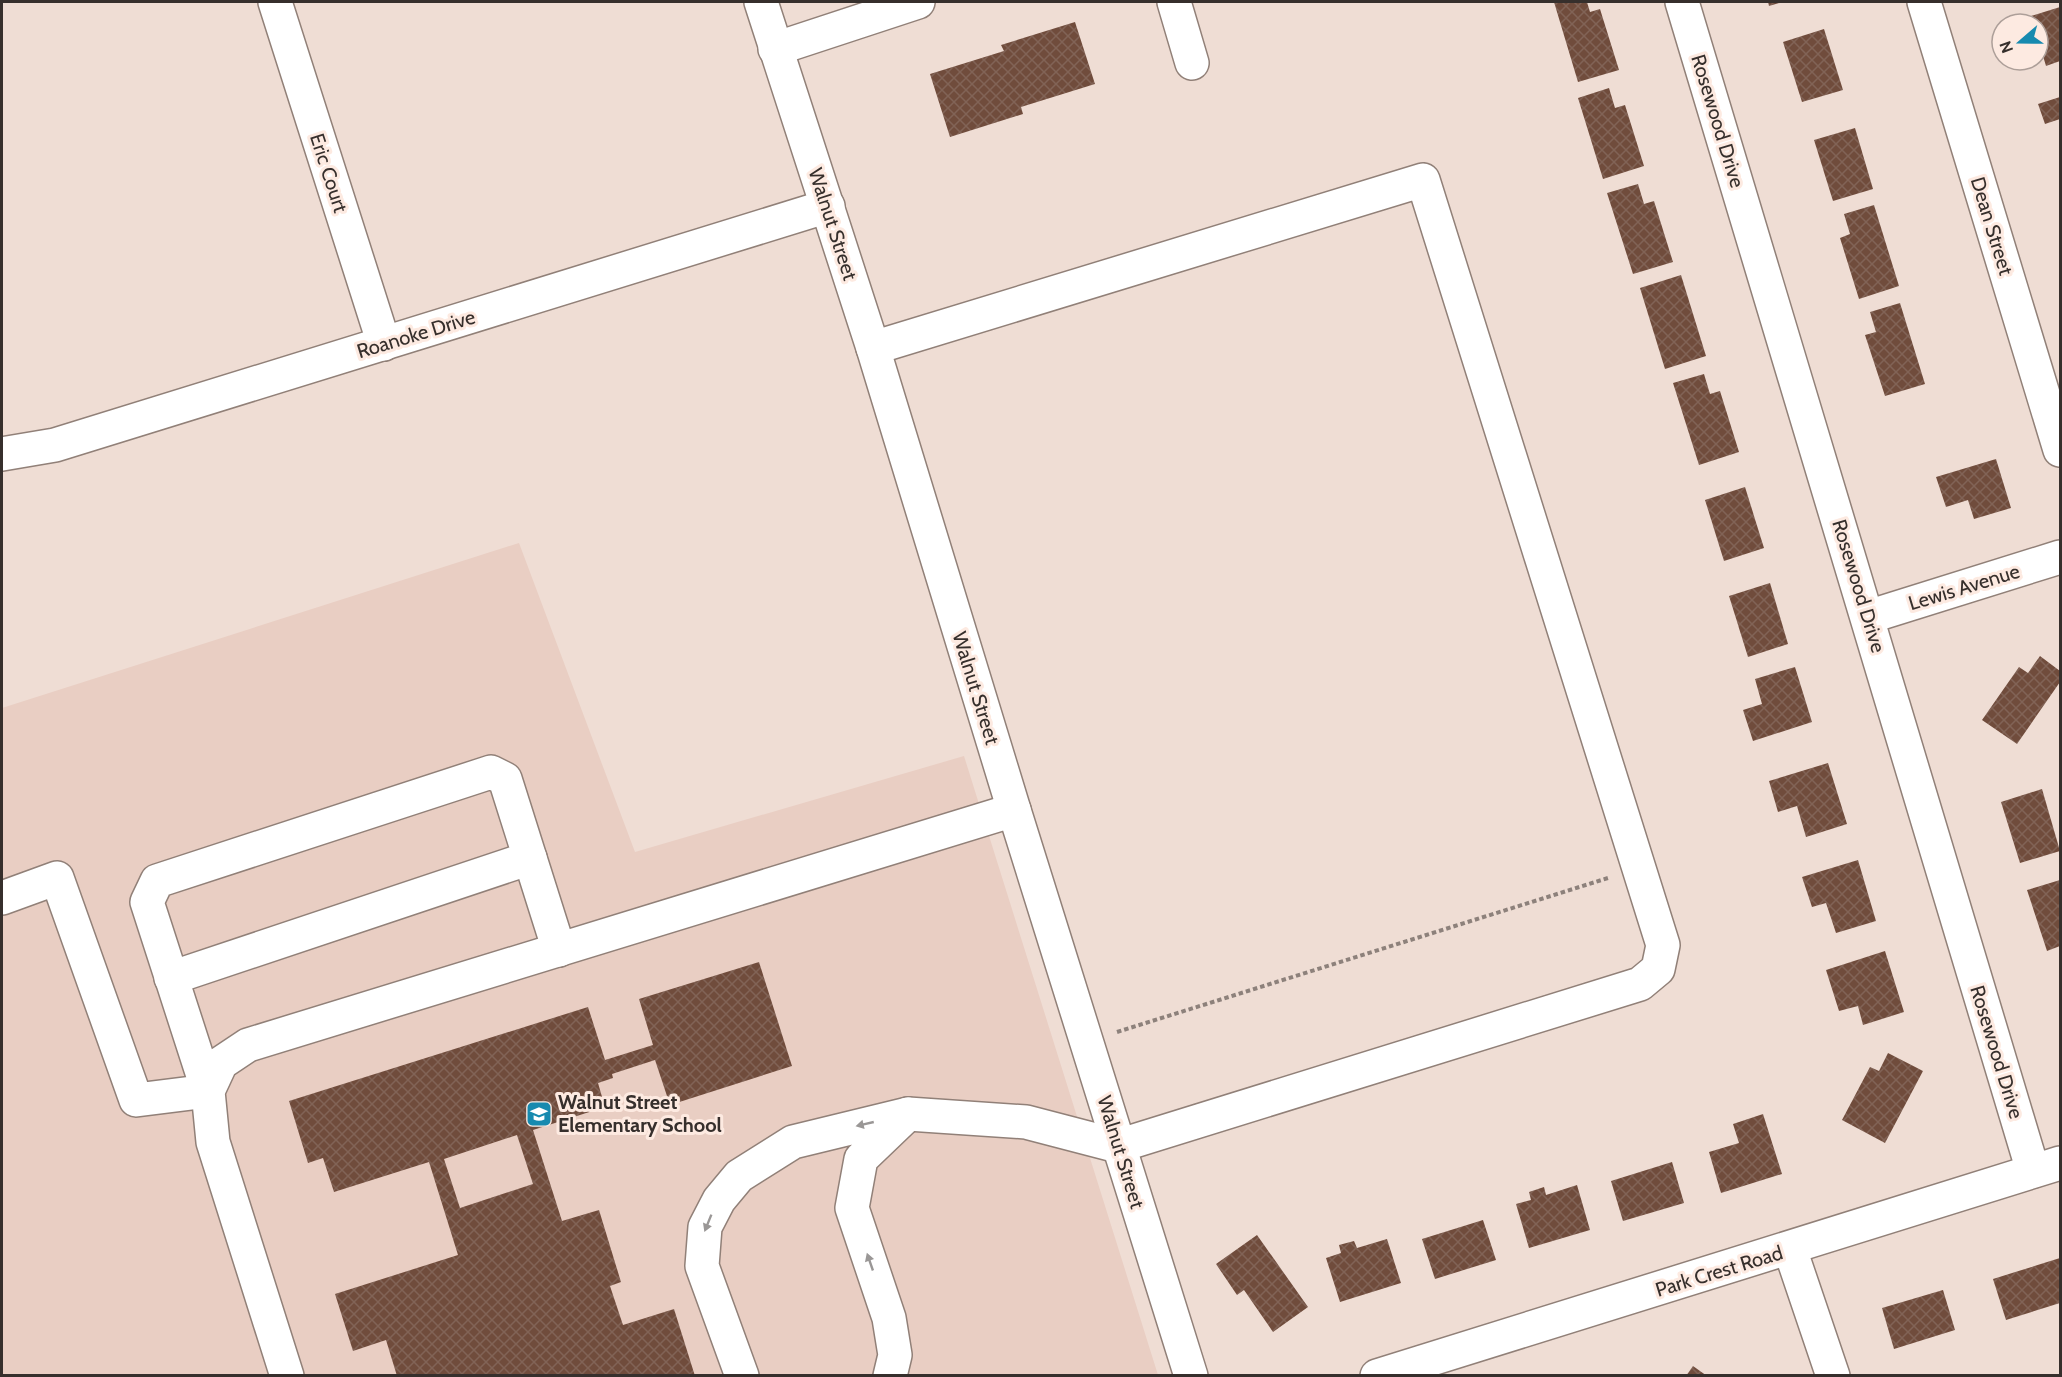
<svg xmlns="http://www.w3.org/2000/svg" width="2062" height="1377" font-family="Cabin,sans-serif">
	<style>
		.built { fill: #e9cec3 }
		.building { fill: url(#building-cross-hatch); fill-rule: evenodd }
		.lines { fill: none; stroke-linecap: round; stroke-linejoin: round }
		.minor-casing { stroke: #918078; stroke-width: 36 }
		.path { stroke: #8d817b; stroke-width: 4; stroke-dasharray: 4.5 3; stroke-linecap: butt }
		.minor { stroke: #fff; stroke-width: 33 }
		.oneway { fill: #9a9796 }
		.labels { text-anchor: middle; stroke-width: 6; stroke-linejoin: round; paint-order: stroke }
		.street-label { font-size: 20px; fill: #362f2c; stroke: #fdeae1 }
		.poi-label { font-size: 20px; font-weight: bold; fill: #362f2c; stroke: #fdeae1; text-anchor: start }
	</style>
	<defs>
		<pattern id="building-cross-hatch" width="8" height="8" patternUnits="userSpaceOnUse" patternTransform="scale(1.5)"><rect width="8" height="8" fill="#704c3c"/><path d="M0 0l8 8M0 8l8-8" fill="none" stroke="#816356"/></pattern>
	</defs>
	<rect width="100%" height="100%" fill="#efddd4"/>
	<!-- built -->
	<polygon class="built" points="519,543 635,852 964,756 1158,1375 2,1375 2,708"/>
	<!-- building -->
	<g class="building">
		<polygon points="1554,2 1587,2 1590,12 1600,9 1619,70 1578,82"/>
		<polygon points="1768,2 1783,2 1769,6"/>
		<polygon points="2060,7 2060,61 2046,66 2038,39 2038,24 2033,24 2031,16"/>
		<polygon points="1075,22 1095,84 1021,107 1023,114 950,137 930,74 1004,51 1001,45"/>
		<polygon points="1824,29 1843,90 1802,102 1783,42"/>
		<polygon points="1609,88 1615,108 1625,105 1644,166 1603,179 1578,98"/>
		<polygon points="2060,97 2060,119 2045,124 2038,104"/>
		<polygon points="1855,128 1873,189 1833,201 1814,140"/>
		<polygon points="1638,184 1644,204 1654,201 1673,262 1633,274 1607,193"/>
		<polygon points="1874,205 1899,286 1859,299 1840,238 1850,234 1844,214"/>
		<polygon points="1681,275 1706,356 1665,369 1640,288"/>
		<polygon points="1900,303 1925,384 1885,396 1865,335 1876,332 1870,312"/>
		<polygon points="1704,374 1710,394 1720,391 1739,452 1699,465 1673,383"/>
		<polygon points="1996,459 2011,508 1974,519 1968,500 1946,507 1936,477"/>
		<polygon points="1745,487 1764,548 1724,561 1705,500"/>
		<polygon points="1770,583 1788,644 1748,657 1729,596"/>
		<polygon points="2040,656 2060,671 2060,682 2017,744 1982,720 2019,667 2028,673"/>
		<polygon points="1795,667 1812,722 1753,741 1743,710 1762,704 1755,679"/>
		<polygon points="1828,763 1847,824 1806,837 1797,806 1778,812 1769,781"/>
		<polygon points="2042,789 2060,851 2020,863 2001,802"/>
		<polygon points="1858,860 1876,921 1836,933 1826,903 1812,907 1802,877"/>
		<polygon points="2060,880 2060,946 2047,951 2027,890"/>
		<polygon points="1885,951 1904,1012 1863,1025 1858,1006 1839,1011 1826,970"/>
		<path d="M759,962l33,104 -122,39 -15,-45 -43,14 1,4 -15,5 7,24 -72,23 29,91 37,-11 22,72 -11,4 13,39 51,-16 21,67h-298l-11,-36 -33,11 -18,-57 123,-39 -29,-93 -95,30 -11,-34 -15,5 -19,-62 299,-94 17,53 48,-15 -14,-46zM517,1135l16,49 -73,24 -16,-49z"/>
		<polygon points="1888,1053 1923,1071 1885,1143 1842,1120 1870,1067 1879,1071"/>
		<polygon points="1763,1114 1782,1174 1721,1193 1709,1152 1739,1143 1733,1124"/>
		<polygon points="1672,1162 1684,1203 1623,1221 1611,1181"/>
		<polygon points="1577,1185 1590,1230 1529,1248 1516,1204 1531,1200 1529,1192 1544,1187 1546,1195"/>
		<polygon points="1483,1220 1496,1260 1435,1279 1422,1239"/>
		<polygon points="1257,1235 1308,1307 1273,1332 1244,1290 1237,1295 1216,1264"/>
		<polygon points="1387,1239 1401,1283 1340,1302 1326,1258 1341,1253 1339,1245 1354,1241 1357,1248"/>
		<polygon points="2060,1258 2060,1303 2006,1320 1993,1279"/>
		<polygon points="1943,1290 1955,1330 1894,1349 1882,1308"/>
		<polygon points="1693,1366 1707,1376 1686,1376"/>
	</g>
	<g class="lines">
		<!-- minor casing -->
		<g class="minor-casing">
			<g id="minor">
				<polyline points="275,2 384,344"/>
				<polyline points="761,2 873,348 1014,810 1191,1376"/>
				<polyline points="1174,2 1192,63"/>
				<polyline points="1682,2 2033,1171"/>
				<polyline points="1924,2 2060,450"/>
				<polyline points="775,49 918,2"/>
				<polyline points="873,348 1423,180 1663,945 1658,969 1640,984 1118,1146 1026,1122 908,1114"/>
				<polyline points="2,454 55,445 828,206"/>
				<polyline points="1868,617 2060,557"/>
				<polyline points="2,898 57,878 136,1100 208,1091 147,902 157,881 491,772 505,779 559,950"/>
				<polyline points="171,978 530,858"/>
				<polyline points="1790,1249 1833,1376"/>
				<polyline points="287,1376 213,1142 208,1091 221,1063 248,1045 1014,810"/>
				<polyline points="742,1376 702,1266 705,1227 719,1200 739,1176 793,1142 908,1114 861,1159 852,1208 889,1318 895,1355 890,1376"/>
				<polyline points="1377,1376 2060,1163"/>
			</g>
		</g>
		<!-- path -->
		<polyline class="path" points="1117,1032 1608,878"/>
		<!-- minor -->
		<use href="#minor" class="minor"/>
	</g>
	<!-- one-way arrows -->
	<defs><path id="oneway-solid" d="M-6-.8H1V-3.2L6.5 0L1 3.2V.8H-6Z" transform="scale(1.5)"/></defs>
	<g class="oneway">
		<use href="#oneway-solid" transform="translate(865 1124) rotate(167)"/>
		<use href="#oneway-solid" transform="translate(708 1223) rotate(112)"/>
		<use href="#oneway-solid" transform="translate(870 1262) rotate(-109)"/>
	</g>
	<!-- icons -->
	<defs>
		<g id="school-square" transform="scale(1.35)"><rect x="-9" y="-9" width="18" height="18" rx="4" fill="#178aaf" stroke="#fdeae1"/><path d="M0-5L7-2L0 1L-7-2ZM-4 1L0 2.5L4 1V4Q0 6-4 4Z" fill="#fff"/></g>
	</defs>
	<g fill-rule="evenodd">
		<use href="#school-square" x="539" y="1114"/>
	</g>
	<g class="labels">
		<!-- street labels -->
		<g class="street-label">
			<text transform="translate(1718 121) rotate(73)" y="7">Rosewood Drive</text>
			<text transform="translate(329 173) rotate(72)" y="7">Eric Court</text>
			<text transform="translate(833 224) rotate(72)" y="7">Walnut Street</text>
			<text transform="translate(1992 226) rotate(73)" y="7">Dean Street</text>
			<text transform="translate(416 334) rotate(-17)" y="7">Roanoke Drive</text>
			<text transform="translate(1859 586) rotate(73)" y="7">Rosewood Drive</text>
			<text transform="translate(1964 587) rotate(-17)" y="7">Lewis Avenue</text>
			<text transform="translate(976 688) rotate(73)" y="7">Walnut Street</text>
			<text transform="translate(1997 1052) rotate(73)" y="7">Rosewood Drive</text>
			<text transform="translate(1121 1152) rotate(73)" y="7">Walnut Street</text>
			<text transform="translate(1719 1271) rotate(-17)" y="7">Park Crest Road</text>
		</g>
		<!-- poi labels -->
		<g class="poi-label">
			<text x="558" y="1109">Walnut Street<tspan x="558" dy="23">Elementary School</tspan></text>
		</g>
	</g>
	<!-- border -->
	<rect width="2062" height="1377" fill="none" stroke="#362f2c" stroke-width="6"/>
	<!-- north arrow -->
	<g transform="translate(2020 42) rotate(250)"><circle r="28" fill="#fdeae1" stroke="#ad9f99" stroke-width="1.5"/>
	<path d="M0-4.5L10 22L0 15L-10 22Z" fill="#178aaf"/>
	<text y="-9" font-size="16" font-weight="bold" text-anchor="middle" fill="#362f2c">N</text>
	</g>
</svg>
